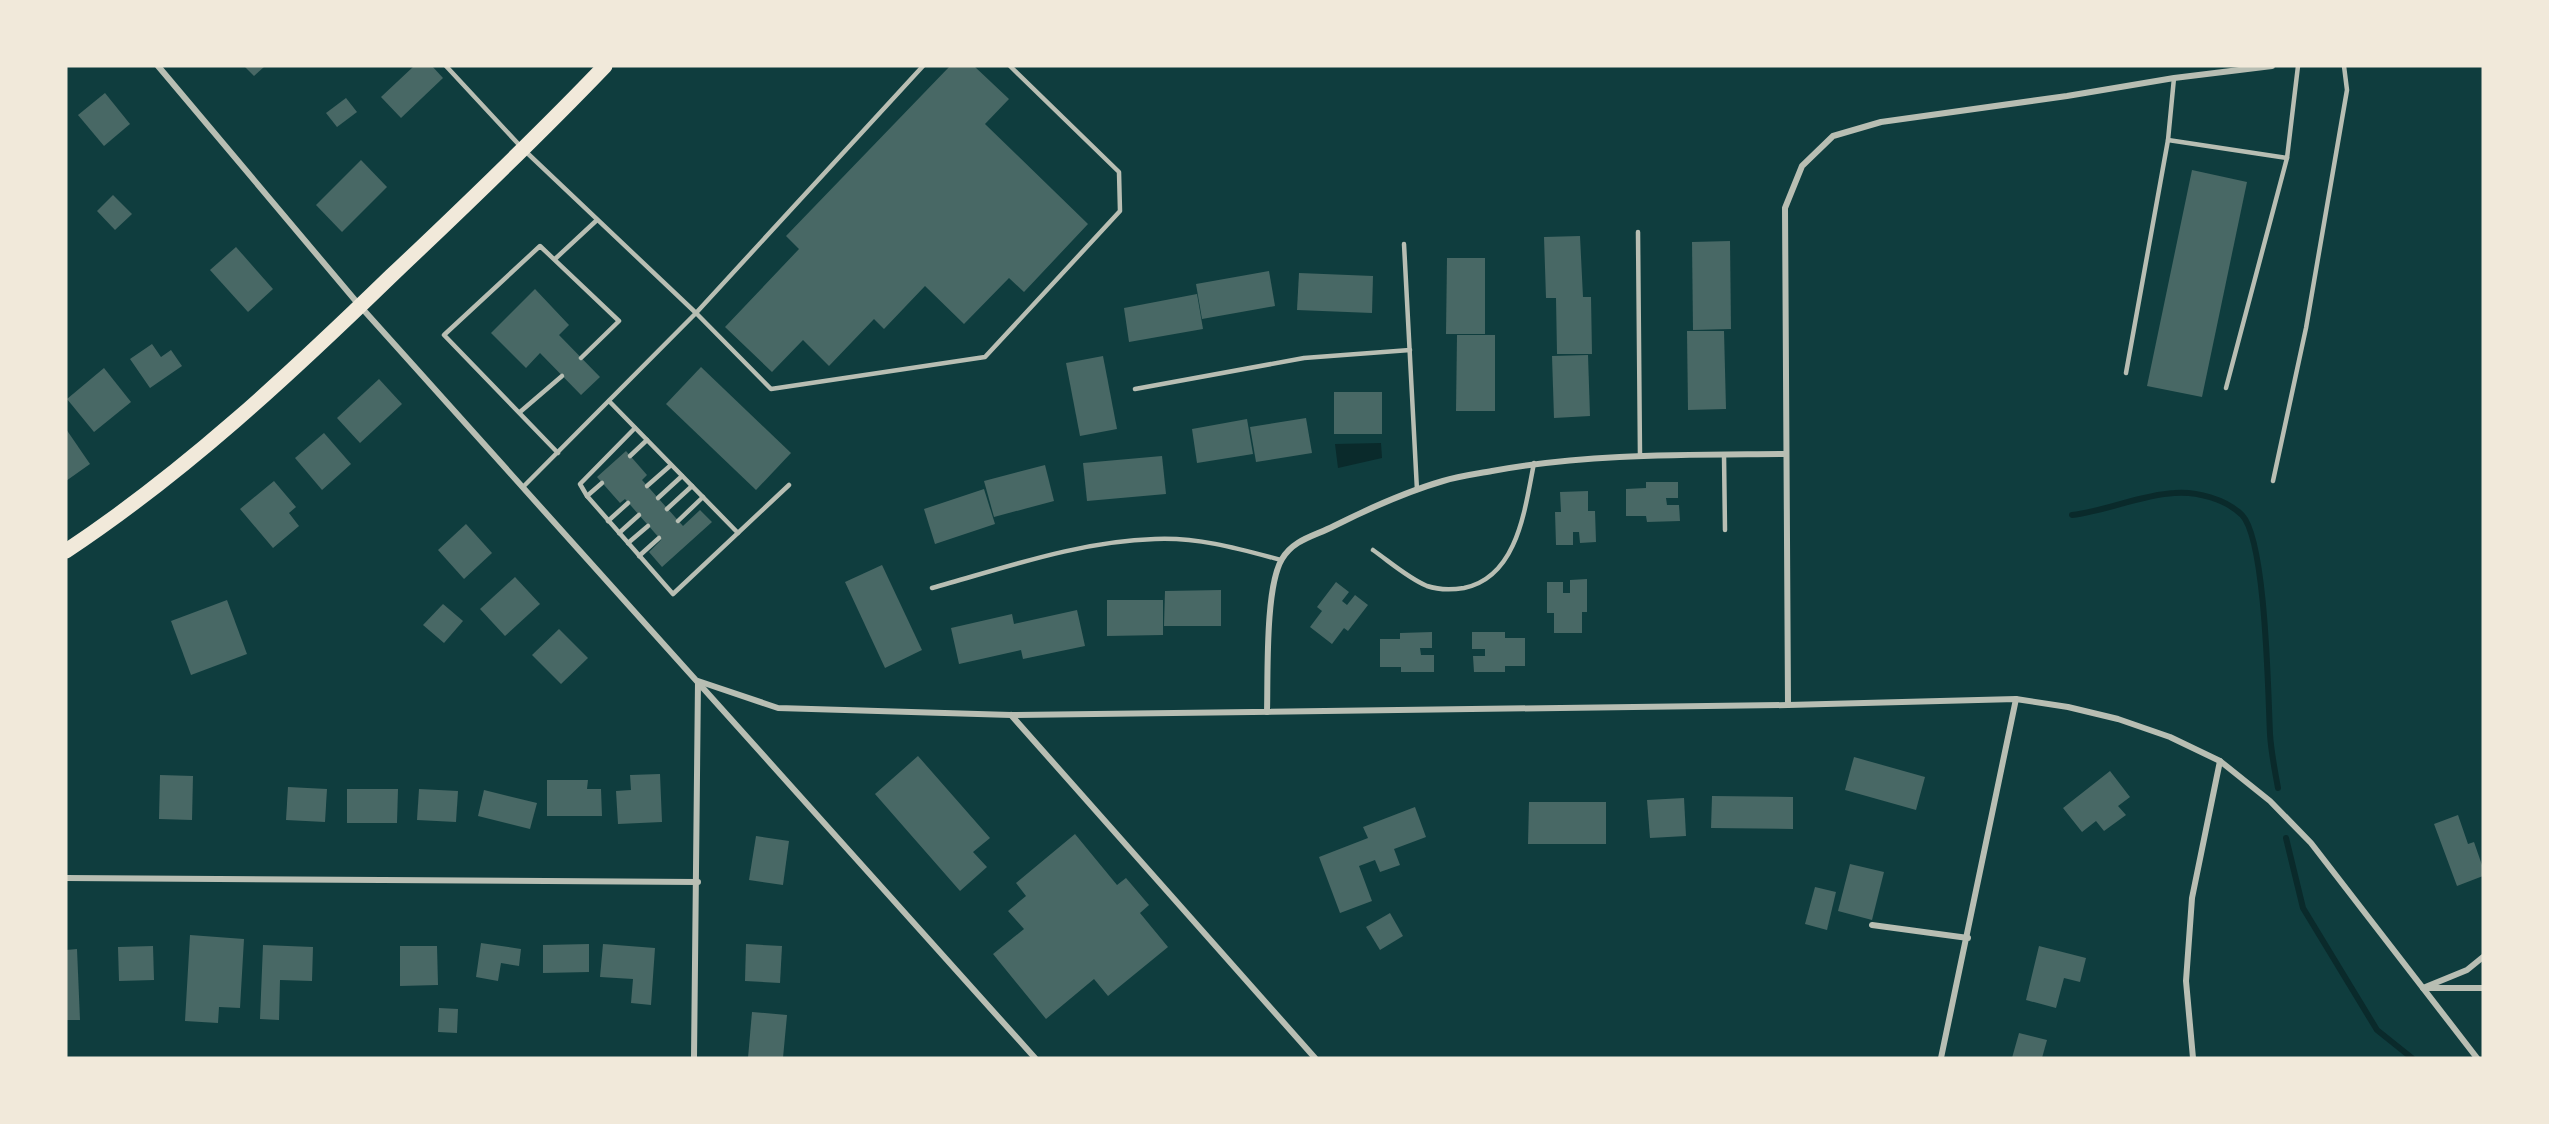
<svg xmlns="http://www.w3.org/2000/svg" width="2549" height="1124" font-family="Inter,sans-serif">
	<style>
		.water { fill: #0a2a2b }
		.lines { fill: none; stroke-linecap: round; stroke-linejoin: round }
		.stream { stroke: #0a2a2b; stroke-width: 6 }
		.building { fill: #486865 }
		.service { stroke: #b8beb3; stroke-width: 4.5 }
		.minor { stroke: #b8beb3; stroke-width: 6 }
		.primary { stroke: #f1e9da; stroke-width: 15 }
	</style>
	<rect width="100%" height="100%" fill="#0f3d3e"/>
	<!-- water -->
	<polygon class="water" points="1381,443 1382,458 1338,468 1335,444"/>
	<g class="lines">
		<!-- stream -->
		<g class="stream">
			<path d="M2072,515c34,-4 68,-20 102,-22 22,-2 52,6 68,22 24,25 26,179 28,219 1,18 5,37 8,54"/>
			<polyline points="2286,838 2303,908 2377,1030 2412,1058"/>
		</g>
	</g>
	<!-- building -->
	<g class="building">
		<polygon points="244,66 265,66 254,76"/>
		<polygon points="414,66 432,66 443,78 401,118 381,97"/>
		<polygon points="950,66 974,66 1009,99 985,124 1088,224 1024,292 1009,278 964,324 925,286 884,329 874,319 829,366 803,340 772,372 725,327 799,249 786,236"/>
		<polygon points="105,93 130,124 104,146 78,115"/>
		<polygon points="346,98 357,112 337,127 326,113"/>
		<polygon points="361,160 387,187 342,232 316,205"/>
		<polygon points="2192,170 2247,182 2202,397 2147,386"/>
		<polygon points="113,195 132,214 115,230 97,211"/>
		<polygon points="1580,236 1583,297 1591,297 1592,354 1557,354 1556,298 1546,298 1544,237"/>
		<polygon points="1730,241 1731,329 1693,330 1692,242"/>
		<polygon points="236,247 273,289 248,312 210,270"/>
		<polygon points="1447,258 1485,258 1485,334 1446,334"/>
		<polygon points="1269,271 1275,306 1202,319 1196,284"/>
		<polygon points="1299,273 1373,276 1372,313 1297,310"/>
		<polygon points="535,289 569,325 559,335 600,377 581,395 540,353 526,368 491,333"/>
		<polygon points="1197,294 1203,329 1129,342 1124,308"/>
		<polygon points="1687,331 1724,331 1726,409 1688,410"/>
		<polygon points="1457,335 1495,335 1495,411 1456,411"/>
		<polygon points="152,344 161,357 171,350 182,366 150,388 130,359"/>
		<polygon points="1588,355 1590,416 1554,418 1552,356"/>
		<polygon points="1103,356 1117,429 1080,436 1066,363"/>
		<polygon points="701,367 791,453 756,490 666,404"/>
		<polygon points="104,368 131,402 94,432 67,399"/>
		<polygon points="379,379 402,404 360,443 337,418"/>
		<rect x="1334" y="392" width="48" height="42"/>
		<polygon points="1306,418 1312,453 1256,462 1250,427"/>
		<polygon points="1247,419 1253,454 1197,463 1192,429"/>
		<polygon points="66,429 90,464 66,481"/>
		<polygon points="324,433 351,464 322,490 295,458"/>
		<polygon points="626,451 647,475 642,480 683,526 700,510 712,522 662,567 649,552 661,540 625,499 620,503 597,477"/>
		<polygon points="1162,456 1166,494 1087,501 1083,463"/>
		<polygon points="1045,465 1054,501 994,517 984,481"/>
		<polygon points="274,481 296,507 289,513 299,526 273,548 240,509"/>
		<polygon points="1646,482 1678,482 1678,498 1666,498 1667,505 1679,505 1680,521 1647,522 1646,516 1626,516 1626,489 1646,488"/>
		<polygon points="984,489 995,524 935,544 924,509"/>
		<polygon points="1588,491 1588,511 1595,511 1596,542 1580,543 1579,532 1573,532 1573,545 1556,545 1555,512 1561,512 1560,492"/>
		<polygon points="466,524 492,553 464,579 438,550"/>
		<polygon points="882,565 922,650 885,668 845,582"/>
		<polygon points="515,577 540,604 505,636 480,609"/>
		<polygon points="1587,579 1587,612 1582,612 1582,633 1554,633 1554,613 1547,613 1547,582 1563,582 1563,593 1570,593 1570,580"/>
		<polygon points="1336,582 1349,592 1342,601 1347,605 1355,595 1368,605 1348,631 1344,628 1332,644 1310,627 1322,611 1317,607"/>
		<polygon points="1221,590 1221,626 1164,626 1165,591"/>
		<polygon points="227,600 247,654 191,675 171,621"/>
		<polygon points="1107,600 1163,600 1163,635 1107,636"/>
		<polygon points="443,604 463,621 444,643 423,625"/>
		<polygon points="1077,610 1085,646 1023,659 1021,650 959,664 951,628 1012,614 1014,624"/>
		<polygon points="559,629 588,658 561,684 532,655"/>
		<polygon points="1432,632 1432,648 1420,648 1421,655 1434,655 1434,672 1401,672 1401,667 1380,667 1380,639 1400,639 1400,633"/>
		<polygon points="1472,632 1505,632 1505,638 1525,638 1525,666 1505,666 1505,672 1474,672 1473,656 1485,656 1485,649 1472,649"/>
		<polygon points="918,756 990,838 973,852 987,867 960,891 875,794"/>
		<polygon points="1854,757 1925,777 1916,810 1845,790"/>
		<polygon points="2110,771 2130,797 2118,806 2126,815 2104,831 2096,821 2082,832 2063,808"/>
		<polygon points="660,774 662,822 618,824 616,791 631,790 630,775"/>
		<polygon points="160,775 193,776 192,820 159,819"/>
		<polygon points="547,780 588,780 587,789 601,789 602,816 547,816"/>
		<polygon points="288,787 327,789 325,822 286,820"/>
		<polygon points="347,789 398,789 397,823 347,823"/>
		<polygon points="419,789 458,791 456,822 417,820"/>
		<polygon points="484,790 537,803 530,829 478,816"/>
		<polygon points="1712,796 1793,797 1793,829 1711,828"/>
		<polygon points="1684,798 1686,836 1650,838 1647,800"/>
		<polygon points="1529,802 1606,802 1606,844 1528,844"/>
		<polygon points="1415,807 1426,837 1394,849 1400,865 1380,872 1375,860 1359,866 1372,901 1340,913 1319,857 1368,838 1363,827"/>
		<polygon points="2458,815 2468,844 2474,842 2483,868 2483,876 2457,886 2434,824"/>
		<polygon points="1075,834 1117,885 1126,878 1149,905 1140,913 1168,947 1108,996 1094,979 1046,1019 993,954 1024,929 1008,911 1026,896 1016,883"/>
		<polygon points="756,836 789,841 783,885 749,880"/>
		<polygon points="1850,864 1884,872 1872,920 1838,911"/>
		<polygon points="1815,887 1836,892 1827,930 1805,924"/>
		<polygon points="1390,913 1403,936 1380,950 1366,927"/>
		<polygon points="190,935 244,939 240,1008 219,1007 218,1023 185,1021"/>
		<polygon points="481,943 521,949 519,966 501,963 498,981 476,977"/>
		<polygon points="589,944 589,972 543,973 543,945"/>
		<polygon points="603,944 655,948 651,1005 631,1003 633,979 600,977"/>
		<polygon points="746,944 782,946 780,983 745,981"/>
		<polygon points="263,945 313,947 312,981 280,980 279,1020 260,1019"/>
		<polygon points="153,946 154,980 119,981 118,947"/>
		<polygon points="400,946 437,946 438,985 400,986"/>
		<polygon points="2039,946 2086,958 2080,982 2064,978 2056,1008 2026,1000"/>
		<polygon points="77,949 80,1020 66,1020 66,950"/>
		<polygon points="439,1008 458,1009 457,1033 438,1032"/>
		<polygon points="752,1012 787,1015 783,1058 748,1058"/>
		<polygon points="2019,1033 2047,1040 2042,1058 2012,1058"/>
	</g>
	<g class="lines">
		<!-- service -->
		<g class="service">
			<polyline points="446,66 523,149 696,313 923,66"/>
			<polyline points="2168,140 2287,158 2298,66"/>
			<polyline points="1638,232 1640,456"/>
			<polyline points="1404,244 1417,490"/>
			<polyline points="555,259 597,220"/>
			<polyline points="2126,373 2168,140 2174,78"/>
			<polyline points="2226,388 2287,158"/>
			<polyline points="1135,389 1304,358 1410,350"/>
			<polyline points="609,401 738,533"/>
			<polyline points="520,412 562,376"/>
			<polyline points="635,428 580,484 587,496 673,594 789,485"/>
			<polyline points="558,453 444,335 540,246 619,321 581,358"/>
			<polyline points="1724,455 1725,530"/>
			<polyline points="630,456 647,440"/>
			<polyline points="2273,481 2306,328 2347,90 2344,66"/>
			<polyline points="647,486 671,465"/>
			<polyline points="523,487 696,313 771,389 985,357 1120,211 1119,172 1010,66"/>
			<polyline points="587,496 602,483"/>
			<polyline points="658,498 682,476"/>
			<polyline points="667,509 692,486"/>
			<polyline points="608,521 628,503"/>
			<polyline points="678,521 703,497"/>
			<polyline points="619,533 639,515"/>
			<polyline points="628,543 648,526"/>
			<path d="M1373,550c17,12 35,28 54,36 12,4 24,4 37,2 54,-11 61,-80 70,-125"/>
			<polyline points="639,556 659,538"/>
			<path d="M932,588c72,-20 148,-47 223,-49 44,-2 85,10 126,21"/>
		</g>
		<!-- minor -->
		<g class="minor">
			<polyline points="158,66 360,306 1035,1058"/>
			<polyline points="1788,705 1785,208 1802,166 1833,136 1881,122 2067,96 2174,78 2272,66"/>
			<path d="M1267,712c1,-35 -2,-125 15,-153 12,-20 33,-23 52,-33 36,-18 71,-34 109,-45 16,-5 33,-7 49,-10 97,-18 196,-16 294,-17"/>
			<polyline points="1011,715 1315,1058"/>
			<polyline points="66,878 698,882"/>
			<polyline points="1872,925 1968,938"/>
			<polyline points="2423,988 2467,970 2483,957"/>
			<polyline points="2427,988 2483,988"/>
			<polyline points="694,1058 698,681 778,708 1011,715 1788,705 2016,699 2068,707 2118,719 2170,737 2220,761 2270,801 2311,843 2477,1058"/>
			<polyline points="1941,1058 2016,699"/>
			<polyline points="2193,1058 2186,981 2192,898 2220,761"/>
		</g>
		<!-- primary -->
		<path class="primary" d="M66,551c119,-79 223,-176 325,-275 73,-69 145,-138 214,-210"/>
	</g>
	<!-- border -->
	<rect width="2549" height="1124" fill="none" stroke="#f1e9da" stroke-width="135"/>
</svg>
